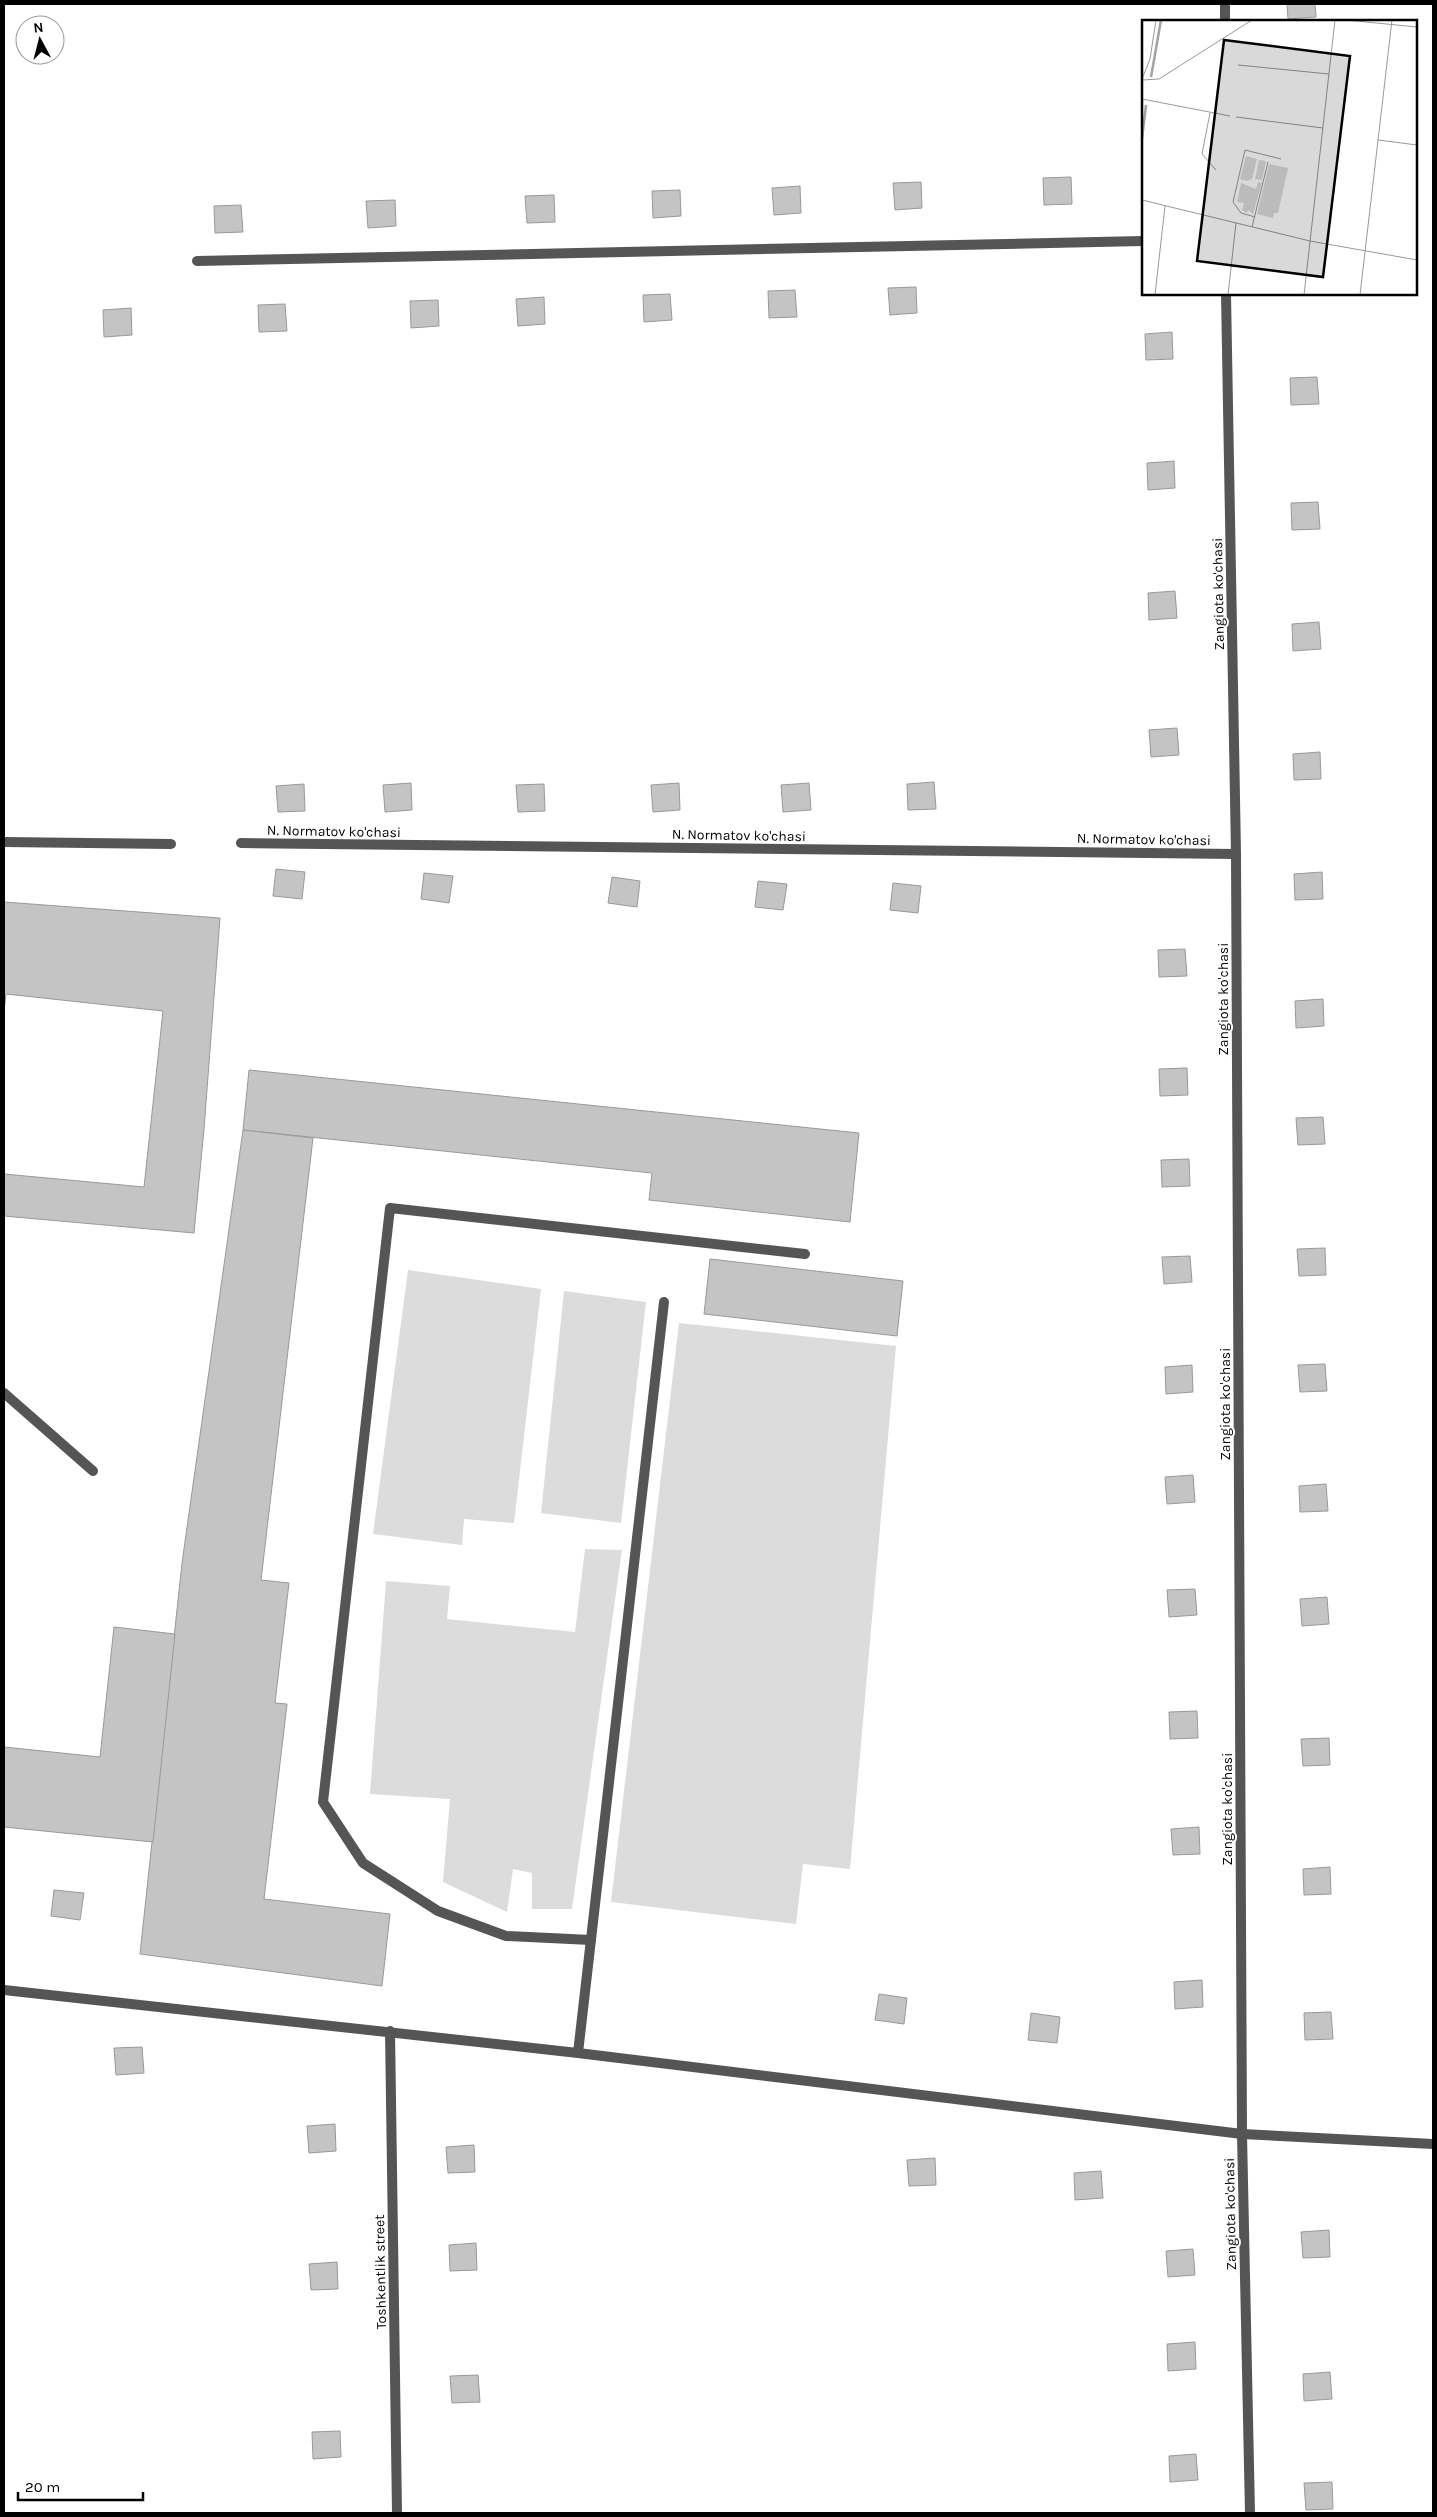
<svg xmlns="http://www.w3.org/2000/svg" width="1437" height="2517" font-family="Karla,sans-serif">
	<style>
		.green { fill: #dcdcdc }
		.building { fill: #c4c4c4; stroke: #999 }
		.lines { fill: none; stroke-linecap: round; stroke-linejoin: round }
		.service { stroke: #555; stroke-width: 10 }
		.minor { stroke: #555; stroke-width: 10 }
		.labels { text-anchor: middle; stroke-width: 4; stroke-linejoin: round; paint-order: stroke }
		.street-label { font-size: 14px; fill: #000; stroke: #fff }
		.inset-river { fill: none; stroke: #a3a3a3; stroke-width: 2.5 }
		.inset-road { fill: none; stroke: #999; stroke-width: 1 }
		.view { fill: #000; fill-opacity: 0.15; stroke: #000; stroke-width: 2.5 }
		.inset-edge { fill: none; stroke: #000; stroke-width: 2.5 }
	</style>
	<rect width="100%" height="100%" fill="#fff"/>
	<!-- green -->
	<g class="green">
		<polygon points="408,1270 541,1289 514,1523 464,1519 462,1545 373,1534"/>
		<polygon points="564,1291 646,1302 621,1523 541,1513"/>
		<polygon points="679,1323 896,1346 850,1869 803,1864 796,1924 611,1902"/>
		<polygon points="585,1549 622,1550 572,1909 532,1909 532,1873 513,1869 507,1912 443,1882 450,1799 370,1794 386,1581 450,1586 447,1619 575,1632"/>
	</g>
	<!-- building -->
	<g class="building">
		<polygon points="1287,4 1315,4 1316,17 1288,19"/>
		<polygon points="1071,177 1072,204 1044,205 1043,178"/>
		<polygon points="921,182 922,208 895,210 893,183"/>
		<polygon points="800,186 801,213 774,215 772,188"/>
		<polygon points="680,190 681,216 653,218 652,191"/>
		<polygon points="554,195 555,222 527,223 525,196"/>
		<polygon points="395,200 396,226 368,228 366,201"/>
		<polygon points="241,205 243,232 215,233 214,206"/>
		<polygon points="916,287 917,313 890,315 888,288"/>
		<polygon points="795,290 797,317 769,318 768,291"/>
		<polygon points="670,294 672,320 644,322 643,295"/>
		<polygon points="544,297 545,324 518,326 516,299"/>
		<polygon points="438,300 439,326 411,328 410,301"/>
		<polygon points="285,304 287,331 259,332 258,305"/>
		<polygon points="131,308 132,335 104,337 103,310"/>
		<polygon points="1172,332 1173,359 1146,360 1145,334"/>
		<polygon points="1317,377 1319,404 1291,405 1290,378"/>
		<polygon points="1174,461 1175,488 1148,490 1147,463"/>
		<polygon points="1318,502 1320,529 1292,530 1291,503"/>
		<polygon points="1175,591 1177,618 1149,620 1148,593"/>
		<polygon points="1319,622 1321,649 1293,651 1292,624"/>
		<polygon points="1177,728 1179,755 1151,757 1149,730"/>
		<polygon points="1320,752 1321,779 1294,780 1293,754"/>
		<polygon points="934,782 936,809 908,810 907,784"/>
		<polygon points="411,783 412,810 385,812 383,785"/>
		<polygon points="679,783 680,810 653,812 651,785"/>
		<polygon points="809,783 811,810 783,812 781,785"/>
		<polygon points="304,784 305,811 278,812 276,786"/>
		<polygon points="544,784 545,811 518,812 516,785"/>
		<polygon points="276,869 305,872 302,899 273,896"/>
		<polygon points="1322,872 1323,899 1295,900 1294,874"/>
		<polygon points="424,873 453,876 449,903 421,899"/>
		<polygon points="612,877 640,881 637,907 608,903"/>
		<polygon points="758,881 787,884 783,910 755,907"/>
		<polygon points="893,883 921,886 918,913 890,910"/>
		<polygon points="4,902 220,918 204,1129 194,1233 4,1216 4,1174 144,1187 163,1011 6,994 4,1011"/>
		<polygon points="1185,949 1187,976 1159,977 1158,950"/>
		<polygon points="1323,999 1324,1026 1296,1028 1295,1001"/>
		<polygon points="1187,1068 1188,1095 1160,1096 1159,1069"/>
		<polygon points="249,1070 859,1133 850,1222 649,1200 652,1173 243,1130"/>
		<polygon points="1323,1117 1325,1144 1298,1145 1296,1118"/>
		<polygon points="243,1130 313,1138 261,1580 289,1583 275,1703 287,1704 264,1899 390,1914 382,1986 140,1954 182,1563"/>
		<polygon points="1189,1159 1190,1186 1162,1187 1161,1160"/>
		<polygon points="1325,1248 1326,1275 1299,1276 1297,1249"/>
		<polygon points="1190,1256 1192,1282 1164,1284 1162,1257"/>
		<polygon points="710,1259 903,1281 897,1336 704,1314"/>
		<polygon points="1325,1364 1327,1391 1300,1392 1298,1365"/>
		<polygon points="1192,1365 1193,1392 1166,1394 1165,1367"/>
		<polygon points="1193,1475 1195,1502 1167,1504 1165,1477"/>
		<polygon points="1326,1484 1328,1511 1300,1512 1299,1486"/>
		<polygon points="1195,1589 1197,1615 1169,1617 1167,1590"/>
		<polygon points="1327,1597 1329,1624 1302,1626 1300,1599"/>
		<polygon points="114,1627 175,1634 153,1842 4,1827 4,1747 100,1757"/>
		<polygon points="1197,1711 1198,1738 1170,1739 1169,1712"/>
		<polygon points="1329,1738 1330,1765 1303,1766 1301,1739"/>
		<polygon points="1199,1827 1200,1854 1173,1855 1171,1829"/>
		<polygon points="1330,1867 1331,1894 1304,1895 1303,1869"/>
		<polygon points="54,1890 84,1893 80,1920 51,1916"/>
		<polygon points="1202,1980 1203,2007 1175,2009 1174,1982"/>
		<polygon points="879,1994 907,1998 904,2024 875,2020"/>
		<polygon points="1331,2012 1333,2039 1305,2040 1304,2013"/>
		<polygon points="1031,2013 1060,2017 1057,2043 1028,2040"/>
		<polygon points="142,2047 144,2073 116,2075 114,2048"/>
		<polygon points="335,2124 336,2151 309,2153 307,2126"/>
		<polygon points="474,2145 475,2172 448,2173 446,2147"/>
		<polygon points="935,2158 936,2185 909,2186 907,2160"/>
		<polygon points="1101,2171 1103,2198 1075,2200 1074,2173"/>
		<polygon points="1329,2230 1330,2257 1303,2258 1301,2232"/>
		<polygon points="476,2243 477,2270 450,2271 449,2245"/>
		<polygon points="1193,2249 1195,2275 1168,2277 1166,2251"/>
		<polygon points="337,2262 338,2289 311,2290 309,2264"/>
		<polygon points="1195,2342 1196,2369 1168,2371 1167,2344"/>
		<polygon points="1330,2372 1332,2399 1304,2401 1303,2374"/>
		<polygon points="478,2375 480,2402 452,2403 450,2376"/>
		<polygon points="340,2431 341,2457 313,2459 312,2432"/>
		<polygon points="1196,2454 1198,2480 1170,2482 1169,2456"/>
		<polygon points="1332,2482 1333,2509 1306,2510 1304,2483"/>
	</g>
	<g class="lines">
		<!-- service -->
		<g class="service">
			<polyline points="4,842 171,844"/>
			<polyline points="4,1393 93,1471"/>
			<polyline points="591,1940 506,1936 438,1911 363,1863 323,1802 390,1208 805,1254"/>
			<polyline points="578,2053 664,1302"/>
		</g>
		<!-- minor -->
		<g class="minor">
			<polyline points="1225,4 1225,21"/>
			<polyline points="197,261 1143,241"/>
			<polyline points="1226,294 1236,854 1242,2134 1250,2513"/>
			<polyline points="241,843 1236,854"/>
			<polyline points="4,1990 578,2053 1242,2134 1433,2144"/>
			<polyline points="390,2031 397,2513"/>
		</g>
	</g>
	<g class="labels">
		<!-- street labels -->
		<g class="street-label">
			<text transform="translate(1218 594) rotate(-91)" y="5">Zangiota ko'chasi</text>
			<text transform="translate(334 831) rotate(1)" y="5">N. Normatov ko'chasi</text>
			<text transform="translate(739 835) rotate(1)" y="5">N. Normatov ko'chasi</text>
			<text transform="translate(1144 839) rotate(1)" y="5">N. Normatov ko'chasi</text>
			<text transform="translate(1223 999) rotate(-90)" y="5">Zangiota ko'chasi</text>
			<text transform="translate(1225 1404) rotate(-90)" y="5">Zangiota ko'chasi</text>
			<text transform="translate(1227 1809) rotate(-90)" y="5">Zangiota ko'chasi</text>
			<text transform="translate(1230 2214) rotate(-91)" y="5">Zangiota ko'chasi</text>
			<text transform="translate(380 2272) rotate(-91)" y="5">Toshkentlik street</text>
		</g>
	</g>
	<!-- overview -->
	<g transform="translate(1142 20)">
		<rect width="275" height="275" fill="#fff"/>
		<path d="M104,136l11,3 -5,20 -5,2 -7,-2zM117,140l7,1 -4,19 -7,-1zM127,144l19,4 -10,45h-4l-1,5 -16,-4zM116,162l4,1 -9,31 -5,-4 -1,3 -5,-3 2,-7 -7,-1 4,-19 15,6z" fill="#dcdcdc"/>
		<path class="inset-river" d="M9,57l10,-57M0,119l4,-34"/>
		<path class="inset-road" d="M204,0l71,7M96,45l91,9M0,59l8,-20 6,-39M0,60l17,-1 93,-59M0,79l88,17M68,93l-8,41 14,16M94,97l87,11M236,120l39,5M0,180l168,41 107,19M113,197l-14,-4 -8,-11 12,-52 36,9M110,207l16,-65M13,275l10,-89M86,275l8,-72M162,275l31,-275M218,275l32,-275"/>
		<path class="view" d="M82,20l126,16 -27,221 -126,-16z"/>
		<rect width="275" height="275" class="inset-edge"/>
	</g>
	<!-- border -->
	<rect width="1437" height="2517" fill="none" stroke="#000000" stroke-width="10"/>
	<!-- north arrow -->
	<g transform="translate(40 40) rotate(353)"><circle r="24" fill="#ffffff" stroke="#999999"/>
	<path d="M0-4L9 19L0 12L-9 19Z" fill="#000000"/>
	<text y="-8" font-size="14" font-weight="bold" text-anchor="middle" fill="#000000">N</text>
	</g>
	<!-- scale -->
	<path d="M18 2492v8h125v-8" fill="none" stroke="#000000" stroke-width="2.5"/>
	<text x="25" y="2492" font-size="15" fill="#000000" stroke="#ffffff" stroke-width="4" paint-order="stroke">20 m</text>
</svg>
